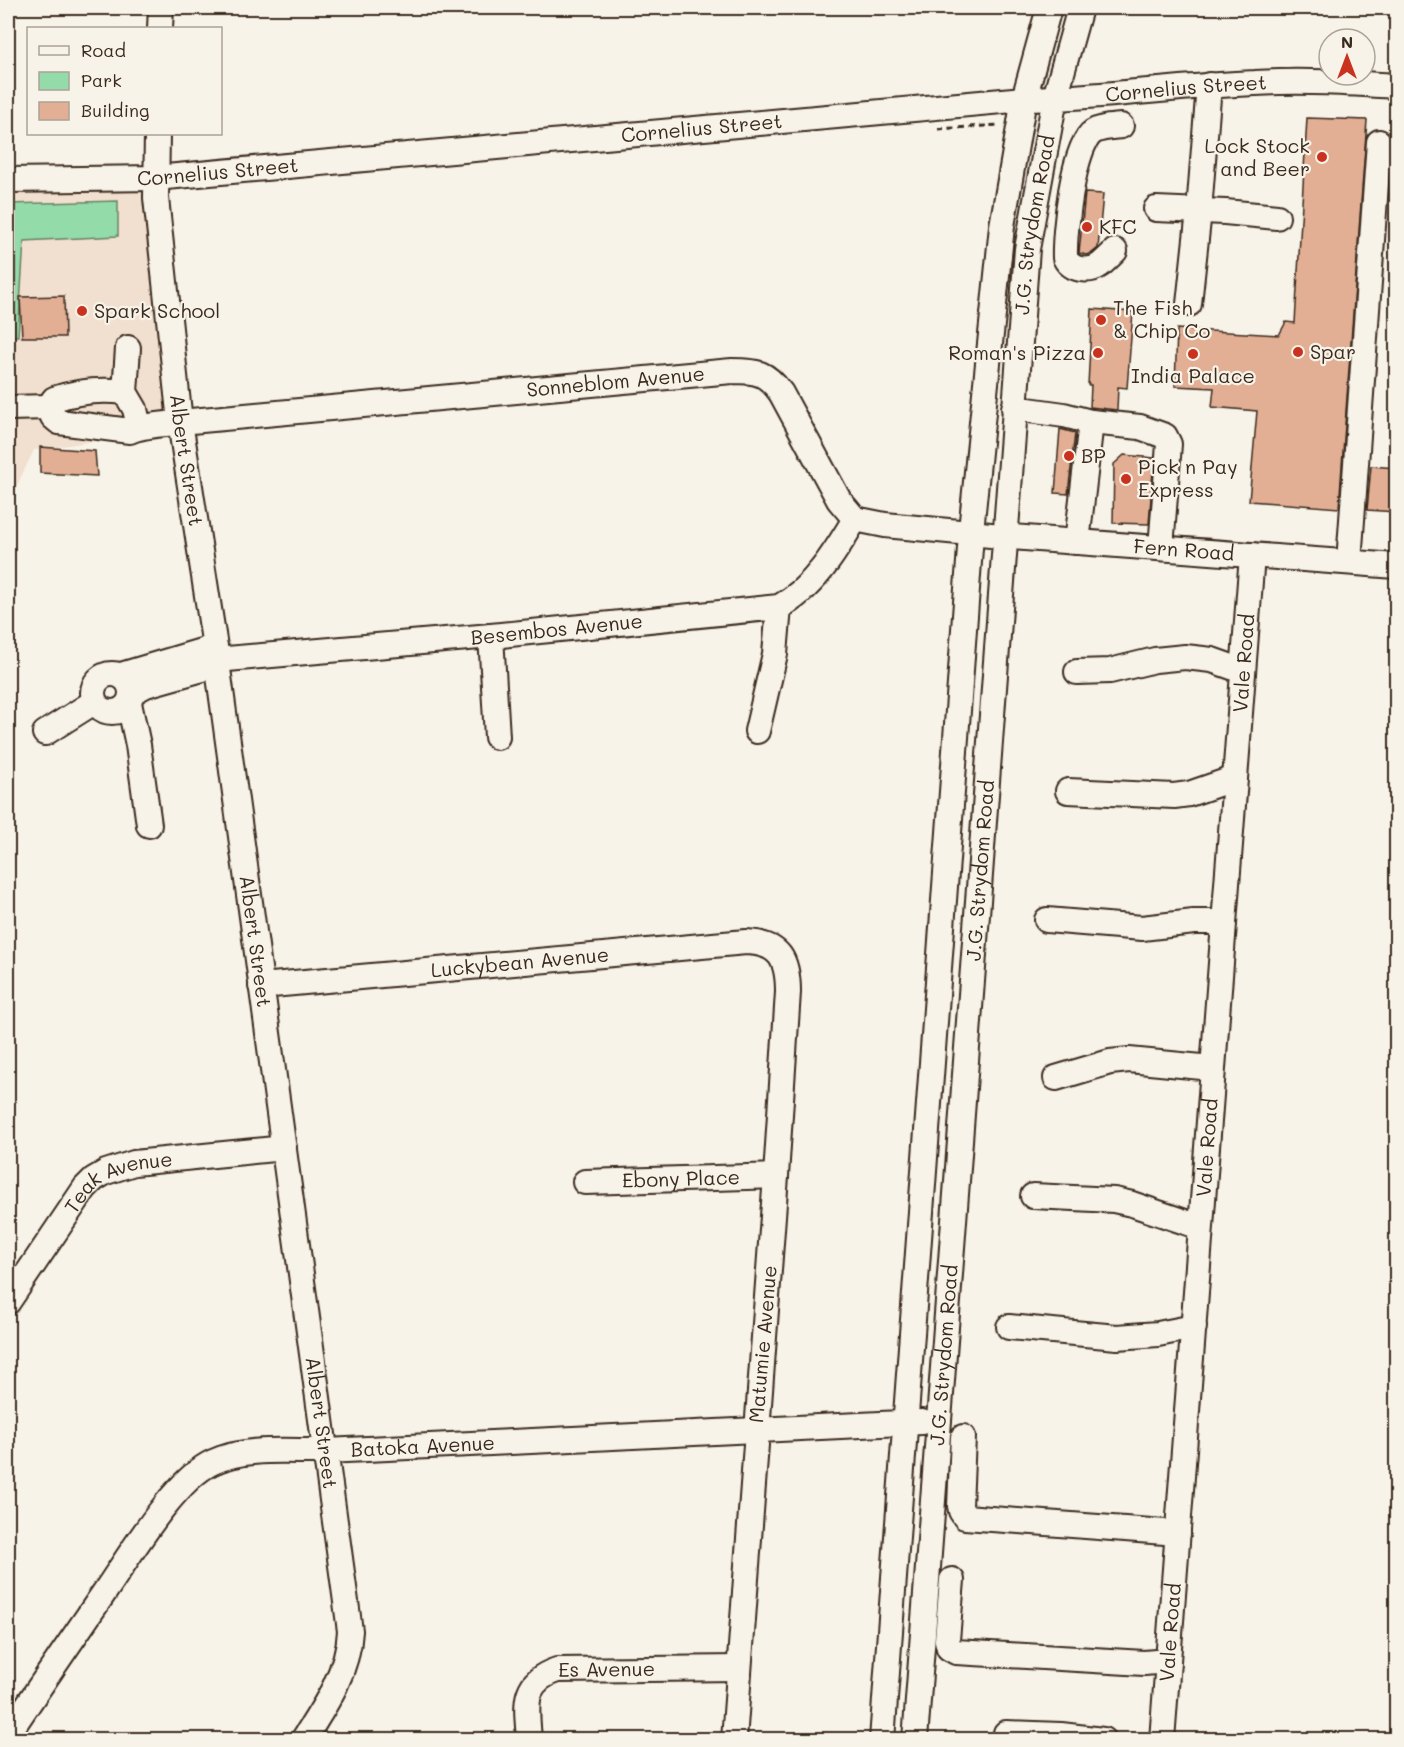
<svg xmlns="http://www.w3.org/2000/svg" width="1404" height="1747" font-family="Mali,sans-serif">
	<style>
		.built { fill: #f1dfcf }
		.green { fill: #94dbaa; stroke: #688264; stroke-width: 1.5 }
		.building { fill: #e2af94; stroke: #3b2a1e; stroke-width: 1.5 }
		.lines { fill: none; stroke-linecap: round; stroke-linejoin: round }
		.minor-casing { stroke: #3b2a1e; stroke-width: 28 }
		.path { stroke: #3b2a1e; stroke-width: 3; stroke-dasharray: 6 4.5; stroke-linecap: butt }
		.minor { stroke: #f7f3e8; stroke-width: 24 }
		.poi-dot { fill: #c8321e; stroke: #f7f3e8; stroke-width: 2 }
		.labels { text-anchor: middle; stroke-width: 4.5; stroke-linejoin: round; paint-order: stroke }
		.street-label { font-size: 20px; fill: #3b2a1e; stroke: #f7f3e8 }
		.poi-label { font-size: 20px; fill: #3b2a1e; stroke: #f7f3e8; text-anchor: start }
	</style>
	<rect width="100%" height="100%" fill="#f7f3e8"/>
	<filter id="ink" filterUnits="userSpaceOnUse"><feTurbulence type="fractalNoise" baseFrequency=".0167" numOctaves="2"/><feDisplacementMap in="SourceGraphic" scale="12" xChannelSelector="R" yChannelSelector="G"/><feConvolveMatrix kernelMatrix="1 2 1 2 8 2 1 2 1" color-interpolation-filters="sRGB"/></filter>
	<g filter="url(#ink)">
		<!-- built -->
		<polygon class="built" points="8,192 142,192 170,430 34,450 8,504"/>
		<!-- green -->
		<polygon class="green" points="118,201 118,236 24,241 18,336 8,336 8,204"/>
		<!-- building -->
		<g class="building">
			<polygon points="1307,118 1367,120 1339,508 1249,501 1257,411 1212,407 1214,388 1175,386 1177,329 1279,335 1286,322 1295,323"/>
			<polygon points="1085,193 1103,194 1098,248 1092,253 1086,255 1079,253"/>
			<polygon points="64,296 65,337 22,337 20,297"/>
			<polygon points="1092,309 1133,312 1127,388 1118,387 1117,410 1090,407 1091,385 1088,385"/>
			<polygon points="1060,429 1075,433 1068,494 1055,493"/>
			<polygon points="40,447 95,451 97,476 40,473"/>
			<polygon points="1124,455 1154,458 1149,524 1113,523 1114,464"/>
			<polygon points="1371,466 1396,468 1396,512 1367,510"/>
		</g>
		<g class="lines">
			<!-- minor casing -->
			<g class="minor-casing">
				<g id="minor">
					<polyline points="160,28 161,8"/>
					<path id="s1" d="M157,134l-1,64 24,224 35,225 135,984c-2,41 -25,75 -47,109"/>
					<path id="s2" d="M8,180l147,-2 869,-79c77,-1 154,-13 231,-16 47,-3 95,0 141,3"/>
					<polyline points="1156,209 1225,212 1277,217"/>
					<path d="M1115,251c-5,5 -10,10 -15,14 -11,8 -29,5 -35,-7 -1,-25 8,-113 28,-126 8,-5 19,-5 28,-6"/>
					<polyline points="1189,304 1199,211 1209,85"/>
					<polyline points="128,348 125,392 135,409 139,427"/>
					<path id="s3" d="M125,392c-25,-3 -47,-1 -71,7l-5,8 4,10 6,5 71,9c12,-6 35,-6 50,-9l552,-51c25,0 34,1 49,22l58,107 16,19 30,6 127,12 384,29"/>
					<polyline points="8,408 49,407"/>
					<polyline points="1014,408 1064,415 1091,422 1140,427 1165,436 1169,444 1161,548"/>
					<polyline points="1077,542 1091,422"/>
					<polyline points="1349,562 1379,142"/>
					<polyline points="491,636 497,737"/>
					<path id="s4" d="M216,660l275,-24 288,-29c34,-18 57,-56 76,-88"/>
					<polyline points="1077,672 1110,671 1155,660 1185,657 1212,660 1243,671"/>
					<circle cx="112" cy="693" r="19"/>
					<polyline points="121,675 215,647"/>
					<polyline points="131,693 146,685 217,665"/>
					<polyline points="129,703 138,745 149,825"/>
					<polyline points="757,731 775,654 779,607"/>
					<polyline points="45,733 94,702"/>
					<polyline points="1068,791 1174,796 1189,794 1235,778"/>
					<polyline points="1047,920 1142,928 1194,922 1224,922"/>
					<path id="s5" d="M261,986l485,-44c34,1 42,18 42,50l-12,184 -42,564"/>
					<polyline points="1056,1078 1110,1062 1129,1060 1212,1068"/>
					<path id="s6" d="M585,1182l191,-6"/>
					<polyline points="1033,1196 1114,1200 1132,1204 1200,1227"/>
					<path id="s7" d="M8,1302l77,-114 9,-9 12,-7 28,-9 150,-15"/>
					<polyline points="1009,1327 1117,1337 1158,1334 1194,1327"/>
					<polyline points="963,1437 960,1506 961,1511 965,1517 1178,1533"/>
					<polyline points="952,1580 947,1640 949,1648 956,1652 1144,1663 1168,1661"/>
					<polyline points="1006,1733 1061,1735 1103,1740"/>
					<path id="s8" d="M8,1734c32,-48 65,-96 98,-144 24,-35 69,-111 107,-128 34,-16 78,-10 113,-11l596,-29"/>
					<path id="s9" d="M529,1740c-2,-33 -9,-58 28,-70l182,-2"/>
					<polyline points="882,1740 972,521 1002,226 1024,99 1049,8"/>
					<path id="s10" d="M915,1740l112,-1491 28,-151 25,-90"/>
					<path id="s11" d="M1162,1740l90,-1185"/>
				</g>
			</g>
			<!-- path -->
			<polyline class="path" points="938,129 1000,125"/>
			<!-- minor -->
			<use href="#minor" class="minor"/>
		</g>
	</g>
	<!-- markers -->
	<g class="poi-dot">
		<circle cx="1322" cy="157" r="6"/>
		<circle cx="1087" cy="227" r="6"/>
		<circle cx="82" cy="311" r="6"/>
		<circle cx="1101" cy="320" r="6"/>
		<circle cx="1298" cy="352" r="6"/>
		<circle cx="1098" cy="353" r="6"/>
		<circle cx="1193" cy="354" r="6"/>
		<circle cx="1069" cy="456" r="6"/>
		<circle cx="1126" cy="479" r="6"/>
	</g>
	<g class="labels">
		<!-- street labels -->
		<g class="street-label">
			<text dy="7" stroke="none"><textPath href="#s2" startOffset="1182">Cornelius Street</textPath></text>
			<text dy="7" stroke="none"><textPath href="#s2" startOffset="696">Cornelius Street</textPath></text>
			<text dy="7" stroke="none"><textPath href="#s2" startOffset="210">Cornelius Street</textPath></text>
			<text dy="7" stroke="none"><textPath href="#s10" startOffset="1520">J.G. Strydom Road</textPath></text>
			<text dy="7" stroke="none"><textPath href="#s3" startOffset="660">Sonneblom Avenue</textPath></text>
			<text dy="7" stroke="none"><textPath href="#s1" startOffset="328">Albert Street</textPath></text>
			<text dy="7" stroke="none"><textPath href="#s3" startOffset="1311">Fern Road</textPath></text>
			<text dy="7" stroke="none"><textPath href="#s4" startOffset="342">Besembos Avenue</textPath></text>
			<text dy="7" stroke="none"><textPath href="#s11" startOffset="1080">Vale Road</textPath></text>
			<text dy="7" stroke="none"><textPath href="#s10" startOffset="872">J.G. Strydom Road</textPath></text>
			<text dy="7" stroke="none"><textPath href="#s1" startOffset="814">Albert Street</textPath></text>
			<text dy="7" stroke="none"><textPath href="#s5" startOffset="260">Luckybean Avenue</textPath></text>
			<text dy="7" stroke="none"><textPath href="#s11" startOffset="594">Vale Road</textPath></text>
			<text dy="7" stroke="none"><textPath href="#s6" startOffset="96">Ebony Place</textPath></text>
			<text dy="7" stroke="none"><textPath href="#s7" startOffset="171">Teak Avenue</textPath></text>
			<text transform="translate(763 1344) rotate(-85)" y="7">Matumie Avenue</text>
			<text dy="7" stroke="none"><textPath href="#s10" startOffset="386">J.G. Strydom Road</textPath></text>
			<text dy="7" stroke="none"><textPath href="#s1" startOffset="1300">Albert Street</textPath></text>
			<text dy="7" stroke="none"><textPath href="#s8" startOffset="554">Batoka Avenue</textPath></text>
			<text dy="7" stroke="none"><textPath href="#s11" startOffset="108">Vale Road</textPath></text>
			<text dy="7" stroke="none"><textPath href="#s9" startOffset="134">Es Avenue</textPath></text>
		</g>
		<!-- poi labels -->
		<g class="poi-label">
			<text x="1310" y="153" text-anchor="end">Lock Stock<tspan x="1310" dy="23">and Beer</tspan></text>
			<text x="1099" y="234">KFC</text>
			<text x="1113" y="315">The Fish<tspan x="1113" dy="23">&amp; Chip Co</tspan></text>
			<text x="94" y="318">Spark School</text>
			<text x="1310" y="359">Spar</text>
			<text x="1086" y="360" text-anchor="end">Roman's Pizza</text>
			<text x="1193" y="383" text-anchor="middle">India Palace</text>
			<text x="1081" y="463">BP</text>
			<text x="1138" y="474">Pick n Pay<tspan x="1138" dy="23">Express</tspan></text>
		</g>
	</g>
	<!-- margin -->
	<rect width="1404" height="1747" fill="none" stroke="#f7f3e8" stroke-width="30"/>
	<rect x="15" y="15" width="1374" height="1717" fill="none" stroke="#3b2a1e" stroke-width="2" filter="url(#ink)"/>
	<!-- legend -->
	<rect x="27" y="27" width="195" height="108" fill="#f7f3e8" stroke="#aca397" stroke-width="1.5"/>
	<rect x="39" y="46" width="30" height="9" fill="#f7f3e8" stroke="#aca397" stroke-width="1.5"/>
	<text x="81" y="57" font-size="18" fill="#3b2a1e">Road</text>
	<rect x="39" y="72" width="30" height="18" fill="#94dbaa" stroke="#aca397" stroke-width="1.5"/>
	<text x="81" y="87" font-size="18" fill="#3b2a1e">Park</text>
	<rect x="39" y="102" width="30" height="18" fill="#e2af94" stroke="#aca397" stroke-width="1.5"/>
	<text x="81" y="117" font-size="18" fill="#3b2a1e">Building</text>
	<!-- north arrow -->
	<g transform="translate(1347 57)"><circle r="28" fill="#f7f3e8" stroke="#aca397" stroke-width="1.5"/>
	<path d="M0-4.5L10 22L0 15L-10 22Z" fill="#c8321e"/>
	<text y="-9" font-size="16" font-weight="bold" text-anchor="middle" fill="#3b2a1e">N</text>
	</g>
</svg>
